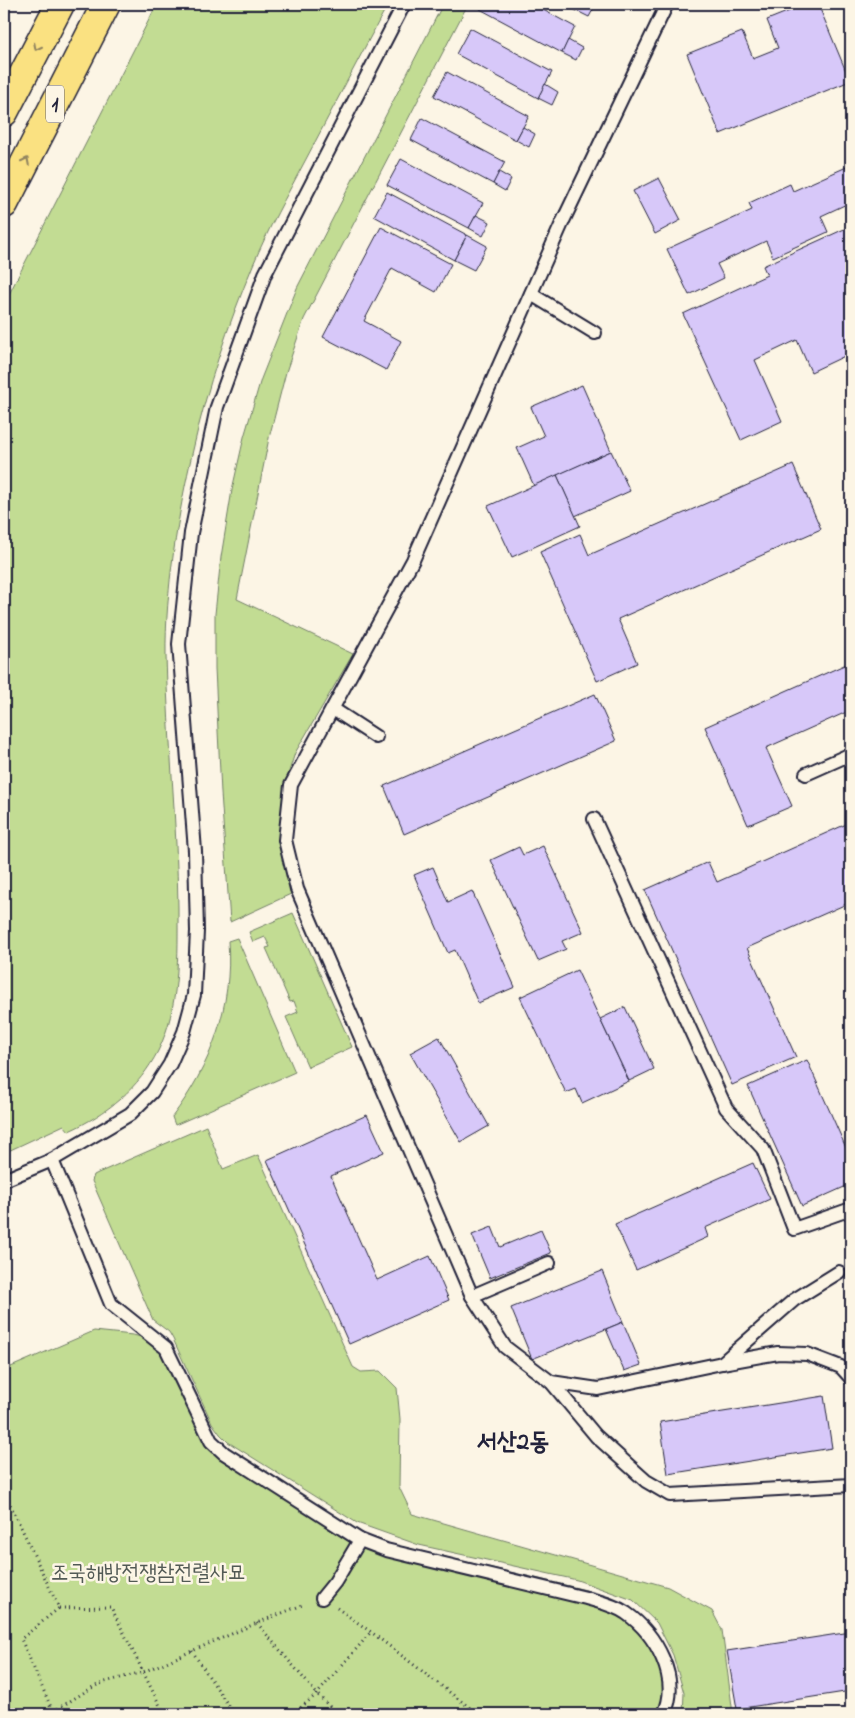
<svg xmlns="http://www.w3.org/2000/svg" width="855" height="1718" font-family="'Indie Flower','Poor Story',sans-serif">
	<style>
		.green { fill: #c2dc93; stroke: #727f67 }
		.building { fill: #d7c8f9; stroke: #22223b }
		.lines { fill: none; stroke-linecap: round; stroke-linejoin: round }
		.service-casing { stroke: #22223b; stroke-width: 16 }
		.primary-casing { stroke: #22223b; stroke-width: 31 }
		.path { stroke: #22223b; stroke-width: 3; stroke-dasharray: 1 4; stroke-linecap: butt }
		.service { stroke: #fcf5e5; stroke-width: 12 }
		.primary { stroke: #fae181; stroke-width: 28 }
		.oneway { stroke: #8e825e }
		.labels { text-anchor: middle; stroke-width: 5; stroke-linejoin: round; paint-order: stroke }
		.shield { fill: #fcf5e5; stroke: #63616e; stroke-width: 1 }
		.shield-label { font-size: 21px; font-weight: bold; fill: #22223b }
		.park-label { font-size: 22px; fill: #525a55; stroke: #fcf5e5 }
		.quarter-label { font-size: 25px; font-weight: bold; fill: #22223b; stroke: #fcf5e5 }
	</style>
	<rect width="100%" height="100%" fill="#fcf5e5"/>
	<filter id="ink" filterUnits="userSpaceOnUse"><feTurbulence type="fractalNoise" baseFrequency=".02" numOctaves="2"/><feDisplacementMap in="SourceGraphic" scale="10" xChannelSelector="R" yChannelSelector="G"/><feConvolveMatrix kernelMatrix="1 2 1 2 8 2 1 2 1" color-interpolation-filters="sRGB"/></filter>
	<g filter="url(#ink)">
		<!-- green -->
		<g class="green">
			<path d="M157,4h231c-28,52 -55,104 -83,157 -18,34 -37,68 -52,104 -25,60 -46,122 -60,185 -15,63 -28,142 -27,206 2,84 11,167 12,251 0,47 2,100 -20,144 -19,37 -51,63 -89,80l-5,-6 -60,28v-849z"/>
			<polygon points="443,4 468,4 304,319 286,372 269,438 237,599 353,654 295,753 286,781 280,841 293,893 230,922 221,793 215,668 215,614 221,557 232,490 244,437 261,379 297,288"/>
			<polygon points="293,913 352,1047 308,1067 286,1017 298,1012 294,1001 290,1002 266,948 270,947 265,937 253,942 249,932"/>
			<path d="M237,938l58,134 -120,53 -3,-8c39,-51 61,-111 56,-176z"/>
			<polygon points="206,1126 223,1169 258,1155 353,1367 361,1372 380,1371 397,1388 400,1419 399,1487 412,1514 668,1587 712,1611 722,1630 733,1714 683,1714 684,1693 673,1655 657,1623 633,1600 577,1580 419,1545 357,1523 228,1442 220,1434 212,1423 173,1339 169,1332 153,1320 92,1181 94,1175 98,1173"/>
			<polygon points="94,1331 133,1335 167,1343 217,1440 229,1452 363,1534 390,1544 586,1590 630,1607 646,1621 663,1646 672,1666 676,1688 674,1714 4,1714 4,1370"/>
		</g>
		<!-- building -->
		<g class="building">
			<polygon points="483,4 532,4 575,27 562,53 480,9"/>
			<polygon points="563,4 596,4 589,17"/>
			<polygon points="807,4 818,4 850,81 720,134 687,54 742,32 753,58 778,48 767,20"/>
			<polygon points="470,28 552,72 538,98 456,54"/>
			<polygon points="568,40 582,48 576,60 562,53"/>
			<polygon points="447,72 529,116 516,140 434,96"/>
			<polygon points="545,84 558,92 552,105 538,98"/>
			<polygon points="422,118 505,162 493,184 411,140"/>
			<polygon points="523,127 535,134 529,147 516,140"/>
			<polygon points="401,159 483,203 469,228 387,185"/>
			<polygon points="851,165 851,202 821,216 828,232 773,257 766,241 717,264 724,278 689,295 667,249 752,210 749,203 790,184 793,191"/>
			<polygon points="499,172 511,179 505,191 493,184"/>
			<polygon points="659,178 681,220 655,234 633,191"/>
			<polygon points="387,192 467,235 454,260 374,216"/>
			<polygon points="476,215 490,222 483,236 469,228"/>
			<polygon points="851,226 851,353 811,372 797,340 755,360 782,421 741,440 683,314 767,275 763,266"/>
			<polygon points="381,227 451,264 436,292 392,268 364,321 401,341 386,370 323,337"/>
			<polygon points="467,235 487,246 474,270 454,260"/>
			<polygon points="582,385 611,451 534,486 517,448 544,436 531,407"/>
			<polygon points="611,451 630,491 575,516 557,475"/>
			<polygon points="793,465 821,529 618,619 637,663 597,681 540,552 580,534 589,555"/>
			<polygon points="557,475 580,526 512,557 488,506"/>
			<polygon points="851,662 851,710 766,748 792,806 748,825 705,727"/>
			<polygon points="595,694 616,741 404,834 384,786"/>
			<polygon points="851,822 851,902 747,948 796,1057 732,1085 645,890 708,862 717,882"/>
			<polygon points="543,846 583,932 562,941 566,949 538,961 491,860 519,847 523,855"/>
			<polygon points="433,867 448,902 472,891 515,987 478,1003 455,950 448,953 414,875"/>
			<polygon points="577,970 629,1081 582,1103 576,1089 566,1093 520,997"/>
			<polygon points="625,1007 654,1069 629,1081 600,1019"/>
			<polygon points="439,1037 489,1126 461,1142 410,1053"/>
			<polygon points="807,1060 851,1159 851,1184 802,1206 748,1086"/>
			<polygon points="851,1072 851,1089 845,1075"/>
			<polygon points="367,1115 384,1152 331,1176 377,1280 430,1256 449,1300 349,1344 267,1160"/>
			<polygon points="753,1163 770,1199 705,1228 708,1237 636,1270 615,1224"/>
			<polygon points="492,1227 500,1247 541,1230 551,1253 490,1278 472,1235"/>
			<polygon points="602,1271 623,1322 532,1359 511,1308"/>
			<polygon points="623,1322 641,1365 624,1371 606,1329"/>
			<polygon points="824,1396 832,1448 668,1474 660,1422"/>
			<polygon points="851,1632 851,1691 737,1709 727,1651"/>
		</g>
		<g class="lines">
			<!-- service casing -->
			<g class="service-casing">
				<g id="service">
					<polyline points="667,4 563,221 413,560 291,785 285,840 297,889 472,1296 505,1347 551,1382 598,1389 722,1363 778,1353 807,1354 841,1367 851,1378"/>
					<polyline points="531,294 595,333"/>
					<polyline points="333,709 376,737"/>
					<polyline points="806,774 851,754"/>
					<polyline points="594,819 726,1108 763,1149 794,1229 851,1209"/>
					<path d="M52,1160l59,144 55,44 45,93 13,12 136,87 26,10 200,48c14,4 28,7 40,15 30,21 55,66 38,101"/>
					<polyline points="4,1180 52,1160 130,1114 152,1092 170,1064 184,1032 194,995 197,931 195,851 179,644 191,533 217,407 265,274 404,4"/>
					<polyline points="472,1296 549,1263"/>
					<polyline points="722,1363 794,1300 839,1272"/>
					<polyline points="551,1382 596,1436 646,1481 670,1495 851,1485"/>
					<polyline points="322,1598 335,1582 360,1540"/>
				</g>
			</g>
			<!-- primary casing -->
			<g class="primary-casing">
				<g id="primary">
					<polyline points="4,112 60,4"/>
					<polyline points="4,204 106,4"/>
				</g>
			</g>
			<!-- path -->
			<g class="path">
				<polyline points="4,1491 59,1608 21,1639 54,1714"/>
				<polyline points="59,1608 111,1607 164,1714"/>
				<polyline points="337,1608 371,1632 478,1714"/>
				<polyline points="257,1623 317,1694 337,1714"/>
				<polyline points="192,1651 234,1714"/>
				<polyline points="49,1714 93,1687 105,1682 143,1672 257,1623 305,1604"/>
				<polyline points="293,1714 317,1694 371,1632"/>
			</g>
			<!-- service -->
			<use href="#service" class="service"/>
			<!-- primary -->
			<use href="#primary" class="primary"/>
		</g>
		<!-- one-way arrows -->
		<defs><path id="oneway-chevron" d="M-2-3.5L2.5 0L-2 3.5" fill="none" stroke-width="1.6" stroke-linecap="round" stroke-linejoin="round" transform="scale(1.25)"/></defs>
		<g class="oneway">
			<use href="#oneway-chevron" transform="translate(37 47) rotate(117)"/>
			<use href="#oneway-chevron" transform="translate(26 161) rotate(-63)"/>
		</g>
	</g>
	<g class="labels">
		<!-- shield labels -->
		<rect class="shield" x="46" y="85.5" width="18" height="37" rx="4"/>
		<g class="shield-label">
			<text x="55" y="111">1</text>
		</g>
		<!-- park labels -->
		<g class="park-label">
			<text x="148" y="1579">조국해방전쟁참전렬사묘</text>
		</g>
		<!-- quarter labels -->
		<g class="quarter-label">
			<text x="513" y="1449">서산2동</text>
		</g>
	</g>
	<!-- margin -->
	<rect width="855" height="1718" fill="none" stroke="#fcf5e5" stroke-width="20"/>
	<rect x="10" y="10" width="835" height="1698" fill="none" stroke="#22223b" stroke-width="2" filter="url(#ink)"/>
</svg>
